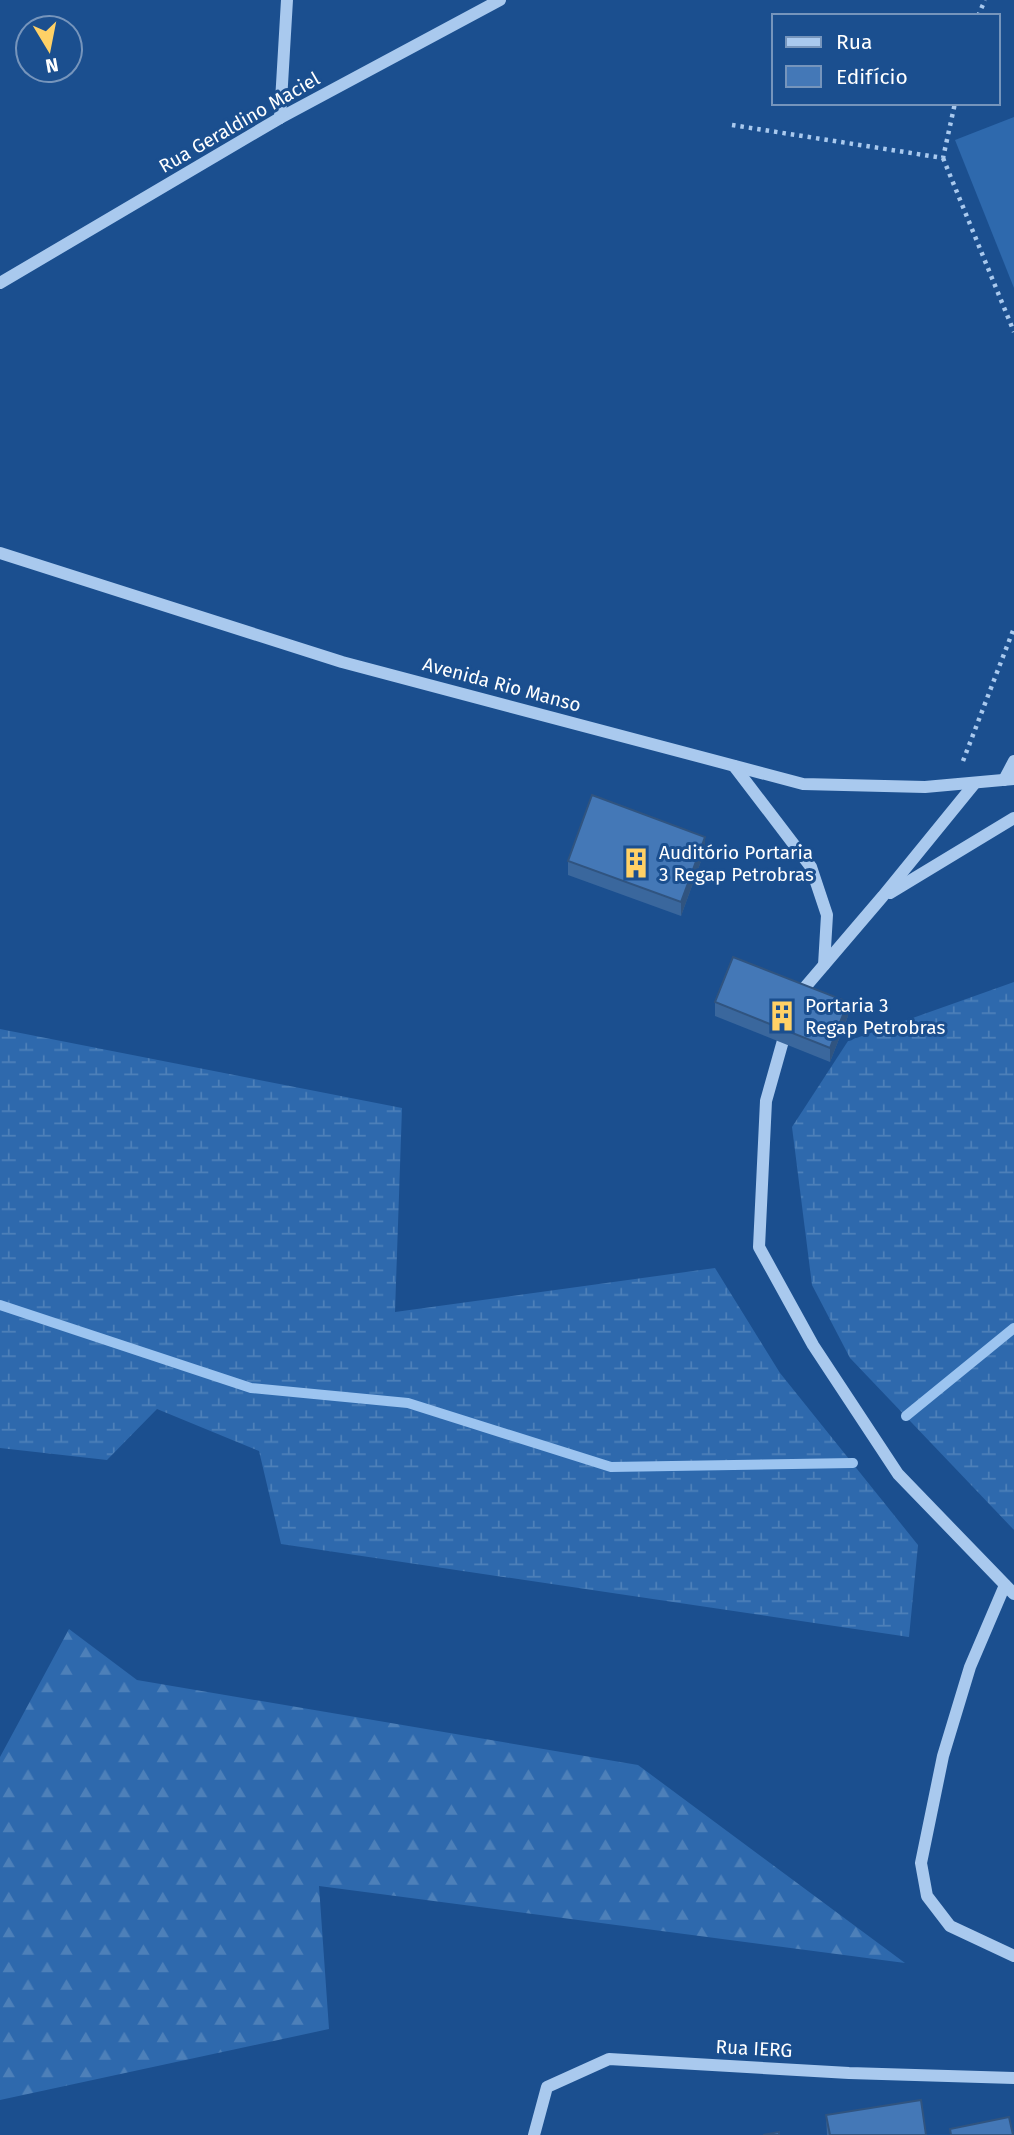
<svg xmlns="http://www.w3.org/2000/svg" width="1014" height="2135" font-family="'Fira Sans',sans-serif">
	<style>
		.forest { fill: url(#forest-firs) }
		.wetland { fill: url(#wetland-marsh) }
		.pitch { fill: #2e69ad }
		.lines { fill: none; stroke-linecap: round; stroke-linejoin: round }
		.stream { stroke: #9cc4f0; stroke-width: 10 }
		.path { stroke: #a9c9ee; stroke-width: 4.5; stroke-dasharray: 3.5 5; stroke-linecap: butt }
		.minor { stroke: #a9c9ee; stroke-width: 12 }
		.wall { fill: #3a679d }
		.shaded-wall { fill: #305480 }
		.building { fill: #4478b7; stroke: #305480; stroke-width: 2 }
		.labels { text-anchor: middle; stroke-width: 6; stroke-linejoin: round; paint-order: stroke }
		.street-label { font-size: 19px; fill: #fff; stroke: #1b4f8f }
		.poi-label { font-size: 19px; fill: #fff; stroke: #1b4f8f; text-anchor: start }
	</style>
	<defs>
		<pattern id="forest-firs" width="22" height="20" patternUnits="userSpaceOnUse" patternTransform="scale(1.75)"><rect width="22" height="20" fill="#2e69ad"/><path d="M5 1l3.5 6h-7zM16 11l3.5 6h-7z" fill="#4d80b9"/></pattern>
		<pattern id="wetland-marsh" width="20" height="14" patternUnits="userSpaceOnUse" patternTransform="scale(1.75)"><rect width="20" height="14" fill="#2e69ad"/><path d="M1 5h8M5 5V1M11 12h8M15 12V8" fill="none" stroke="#4d80b9"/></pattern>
	</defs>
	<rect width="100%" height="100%" fill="#1b4f8f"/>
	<!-- forest -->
	<polygon class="forest" points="69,1629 137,1680 638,1765 905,1963 319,1886 329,2029 0,2100 0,1757"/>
	<!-- wetland -->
	<g class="wetland">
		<polygon points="1014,982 1014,1530 850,1358 812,1285 792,1127 848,1041"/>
		<polygon points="0,1029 402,1108 395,1312 715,1268 780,1373 918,1545 909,1637 281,1544 259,1451 157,1409 107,1460 0,1448"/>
	</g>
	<!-- pitch -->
	<polygon class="pitch" points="1014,117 1014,288 955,140"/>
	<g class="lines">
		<!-- stream -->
		<g class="stream">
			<polyline points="0,1305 251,1388 408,1403 611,1467 853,1463"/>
			<polyline points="906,1416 1014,1328"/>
		</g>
		<!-- path -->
		<g class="path">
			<polyline points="978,16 985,0"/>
			<polyline points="732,125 943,158 955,103"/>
			<polyline points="943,158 1014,332"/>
			<polyline points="963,761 1014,628"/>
		</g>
		<!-- minor -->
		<g class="minor">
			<polyline points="280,118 287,0"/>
			<polyline points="0,283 280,118 500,0"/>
			<polyline points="0,553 342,662 803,784 925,787 1014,779"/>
			<polyline points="734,766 811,867 827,915 824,965"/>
			<polyline points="1004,780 1014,761"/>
			<polyline points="890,893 1014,818"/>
			<polyline points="795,999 883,896 975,783"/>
			<polyline points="786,1030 766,1101 759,1247 813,1345 898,1474 1014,1594"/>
			<polyline points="1005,1585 970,1667 943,1756 921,1863 927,1896 950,1926 1014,1956"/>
			<polyline points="534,2135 547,2087 609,2059 849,2073 1014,2078"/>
		</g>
	</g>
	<!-- wall -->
	<g class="wall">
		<polygon points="705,850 681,916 568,875 568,861"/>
		<polygon points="715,1002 848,1016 830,1062 715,1016"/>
		<polygon points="826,2115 926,2135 827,2135"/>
	</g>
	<!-- shaded-wall -->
	<g class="shaded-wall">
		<polygon points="705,837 705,850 681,916 681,902"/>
		<polygon points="848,1002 848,1016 830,1062 830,1048"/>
	</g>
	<!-- building -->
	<g class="building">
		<polygon points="592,795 705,837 681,902 568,861"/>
		<polygon points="733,957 848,1002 830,1048 715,1002"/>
		<polygon points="921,2100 926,2135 830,2135 826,2115"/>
		<polygon points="1009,2117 1013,2135 951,2135 950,2129"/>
		<polygon points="779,2132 779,2135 763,2135"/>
	</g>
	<!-- icons -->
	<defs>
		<g id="building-bare" transform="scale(2.415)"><path d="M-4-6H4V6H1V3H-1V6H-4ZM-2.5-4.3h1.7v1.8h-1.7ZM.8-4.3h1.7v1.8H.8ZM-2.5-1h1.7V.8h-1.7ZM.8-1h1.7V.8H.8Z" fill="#ffd166" stroke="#1b4f8f" stroke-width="2.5" paint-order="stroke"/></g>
	</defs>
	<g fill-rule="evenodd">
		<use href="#building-bare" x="636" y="863"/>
		<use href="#building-bare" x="782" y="1016"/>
	</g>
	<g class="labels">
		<!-- street labels -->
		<g class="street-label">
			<text transform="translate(239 122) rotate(-30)" y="7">Rua Geraldino Maciel</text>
			<text transform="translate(502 684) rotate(15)" y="7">Avenida Rio Manso</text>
			<text transform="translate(754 2048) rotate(3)" y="7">Rua IERG</text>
		</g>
		<!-- poi labels -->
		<g class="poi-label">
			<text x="659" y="859">Auditório Portaria<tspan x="659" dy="22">3 Regap Petrobras</tspan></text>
			<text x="805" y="1012">Portaria 3<tspan x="805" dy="22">Regap Petrobras</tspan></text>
		</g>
	</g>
	<!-- legend -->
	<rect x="772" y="14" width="228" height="91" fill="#1b4f8f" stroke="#7695bc" stroke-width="2"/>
	<rect x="786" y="37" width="35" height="10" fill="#a9c9ee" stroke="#7695bc" stroke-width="2"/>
	<text x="836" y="49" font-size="21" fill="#ffffff">Rua</text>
	<rect x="786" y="66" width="35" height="21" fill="#4478b7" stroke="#7695bc" stroke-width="2"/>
	<text x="836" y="84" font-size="21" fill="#ffffff">Edifício</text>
	<!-- north arrow -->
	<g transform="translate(49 49) rotate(170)"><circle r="33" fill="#1b4f8f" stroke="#7695bc" stroke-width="2"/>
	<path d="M0-5L12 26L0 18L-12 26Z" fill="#ffd166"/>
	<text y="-10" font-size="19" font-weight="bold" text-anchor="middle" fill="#ffffff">N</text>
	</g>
</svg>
